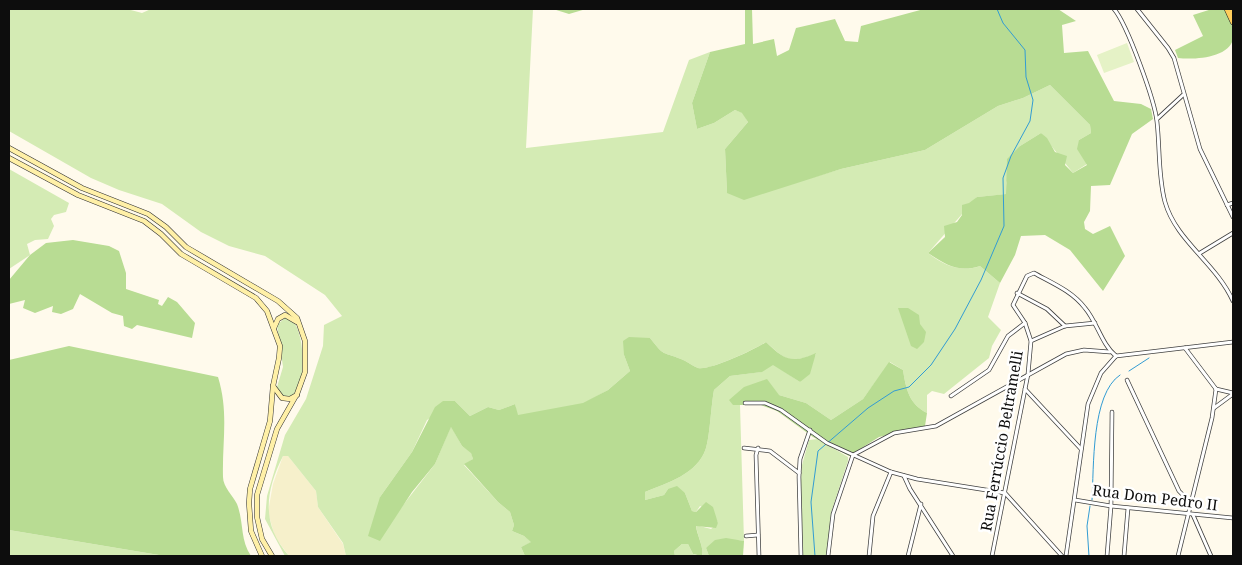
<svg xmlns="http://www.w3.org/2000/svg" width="1242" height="565" font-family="'Noto Serif',serif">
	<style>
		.farmland { fill: #f6f0cb }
		.green { fill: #d4ebb4 }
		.forest { fill: #b8dc93 }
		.pitch { fill: #e5f2c6 }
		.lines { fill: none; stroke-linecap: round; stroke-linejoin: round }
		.stream { stroke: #329cd3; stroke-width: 1 }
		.street-casing { stroke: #404040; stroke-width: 4.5 }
		.secondary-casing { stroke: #2f2f2f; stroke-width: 5.5 }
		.primary-casing { stroke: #1e1e1e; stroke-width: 6 }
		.street { stroke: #fff; stroke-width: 3 }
		.secondary { stroke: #fff0a7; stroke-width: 4.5 }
		.primary { stroke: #ffce5c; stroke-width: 5 }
		.labels { text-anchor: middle; stroke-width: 5; stroke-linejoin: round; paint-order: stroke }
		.street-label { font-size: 15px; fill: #0d0d0d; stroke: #fff }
	</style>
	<rect width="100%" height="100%" fill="#fffaec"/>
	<!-- farmland -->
	<polygon class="farmland" points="283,456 288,456 316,491 318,507 343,544 346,556 289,556 275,537 268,512 273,484"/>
	<!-- green -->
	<g class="green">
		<path d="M9,9h118l15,4 9,-4h382l-7,139 137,-16 26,-72 21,-8 -18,51 5,26 17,-6 21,-13 8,3 5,9 -23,27 2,44 77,-13 37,-11 84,-19 73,-44 25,-8 27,-13 40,40 1,8 -12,7 8,24 -14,9 -32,-40 -21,13 -14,37 1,11 -30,3 -49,56c15,12 33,20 52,13l20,17 -12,34 13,13 -9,16 -3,12 -45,36 -12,-3 -5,4v18c-18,-9 -21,-24 -24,-43l-13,-8 -27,37 -32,21 -25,-17 -27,-8 -46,10h7l4,136 -9,-1 -29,8 3,8h-7c2,-10 -5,-20 -6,-31l15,4 7,-6 -5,-11 -13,-6 -4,6 -4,-1 -7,-18 -17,-4 -4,6 -19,5v-8c22,-9 53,-18 61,-44 4,-13 5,-42 8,-58l16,-14 31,-4 12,-8 27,18 16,-28c-27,9 -28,8 -50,-12 -11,7 -57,29 -68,26 -6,-2 -11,-7 -17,-9 -20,-8 -16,-2 -31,-21l-26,17 6,16 -22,19 -25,14 -66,12 -2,-12 -16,6 -11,-3 -18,9 -15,-15 -28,19 -15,32 -32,45 17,16 38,-49 16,-38 11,20 9,6 2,7 -9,6 34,37 12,10 4,13 -2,6 12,5 8,6 -11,5 4,9h-179l-3,-13 -25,-36 -2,-16 -28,-35h-5c-18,36 -22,68 6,100h-4l-20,-37 2,-23 18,-61 21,-36 17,-53 1,-21 18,-9 -17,-21 -60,-39 -36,-10 -28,-14 -39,-28 -43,-14 -28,-12 -82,-47z"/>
		<polygon points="9,169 69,203 66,212 54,215 51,219 54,226 48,239 35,240 27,244 30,255 9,269"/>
		<path d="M286,317c3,2 7,4 9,7 9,13 12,60 -1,71 -3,2 -8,3 -11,3l-6,-11 6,-20 -6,-42z"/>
		<polygon points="818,439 848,457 848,461 831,513 827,556 803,556 801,481 802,465 809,440"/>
		<polygon points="9,530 165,556 9,556"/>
		<polygon points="682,544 688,544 693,554 698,556 675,556 674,551"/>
	</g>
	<!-- forest -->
	<g class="forest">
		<polygon points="553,9 586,9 569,14"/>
		<path d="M745,9h7l1,35 21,-5 3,17 12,-6 7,-22 39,-9 10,22 13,1 3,-16 63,-17h134l18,12 -14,4 2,28 24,-2 26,50 27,3 10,5 2,10 -21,15 -22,51 -19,1 -1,25 -6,11 1,7 8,5 17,-8 15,30 -22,35 -33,-41 -25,-15 -24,1 -6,19 -15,28 -20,-17c-21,7 -34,-1 -52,-13l17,-16 -1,-11 13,-4 5,-7v-10l7,-2 8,-6 29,-3 1,-35 13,-13 21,-13 6,5 8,14 12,4 -2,9 8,8 14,-8 -10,-16 2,-9 12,-7 -1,-8 -40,-40 -27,13 -25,8 -73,44 -84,19 -97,31 -17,-7 -2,-44 23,-27 -6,-9 -7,-3 -21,13 -17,6 -5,-26 18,-51 35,-8z"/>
		<path d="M1212,9h13c4,9 10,19 8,30 -4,19 -39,21 -55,19l-3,-8 28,-14 -10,-21z"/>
		<polygon points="73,240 109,246 119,251 126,273 126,289 159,300 158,304 162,306 168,297 177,302 195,323 192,338 137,325 132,329 124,326 123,316 112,313 80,294 73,309 61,314 52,312 53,306 35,313 23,308 25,300 9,304 9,280 30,255 46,243"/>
		<polygon points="898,308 908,308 919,315 920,324 926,332 924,342 917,349 911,346"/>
		<path d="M629,337l21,1c15,19 11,13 31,21 6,2 11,7 17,9 11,3 58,-19 68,-26 19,18 25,22 50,11l-6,21 -10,8 -27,-17 -11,7 -32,4 -16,14c-3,16 -4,45 -8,58 -8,26 -39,35 -61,44v8l19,-5 4,-6 9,-3 8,7 7,18 4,1 10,-10 7,5 5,16 -2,5 -20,-2c1,10 8,20 6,30l-9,-2 -5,-10h-6l-8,7 1,5h-150l-4,-9 10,-5 -7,-6 -12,-5 2,-6 -4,-13 -12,-10 -34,-38 9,-5 -2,-6 -9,-7 -11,-19 -16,37 -23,28 -32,49 -12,-5 12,-39 32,-45 23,-45 8,-6h12l15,15 18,-9 11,3 16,-6 3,11 65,-12 25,-13 22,-19 -6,-16 -1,-14z"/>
		<path d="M69,346l149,31c11,36 4,64 5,100 0,10 10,19 14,27 7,18 3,36 14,52h-86l-156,-26v-170z"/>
		<path d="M889,362l14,8c3,19 6,34 24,43l-2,13 -46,11 -30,19 -36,-19 -36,-26 -16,-6h-28l-4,-5 15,-13 23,-8 12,16 27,8 25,17 32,-21z"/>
		<polygon points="726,538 744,541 743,556 709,556 706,548 715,540"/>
	</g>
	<!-- pitch -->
	<polygon class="pitch" points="1127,43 1134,62 1104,73 1097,55"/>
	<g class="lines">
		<!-- stream -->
		<g class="stream">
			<polyline points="1129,371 1149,358"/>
			<path d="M1092,500c2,-32 -1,-106 28,-125"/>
			<polyline points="815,556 811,502 818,451 868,408 894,391 909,387 931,365 955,329 981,280 1004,226 1003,178 1011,156 1030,121 1033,100 1026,77 1025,50 1003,23 997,9"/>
			<polyline points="1089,556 1087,526 1090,506"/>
		</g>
		<!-- street casing -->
		<g class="street-casing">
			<g id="street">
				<path d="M1114,9c13,15 41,92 43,113 3,26 1,54 8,80 11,39 51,61 68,99"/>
				<polyline points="1137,9 1168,48 1174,58 1200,149 1233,217"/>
				<polyline points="1157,119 1183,95"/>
				<polyline points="1227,205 1233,203"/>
				<polyline points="1200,253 1233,233"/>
				<polyline points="1017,293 1047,309 1065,326"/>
				<polyline points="1031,341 1065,326 1095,323"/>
				<polyline points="1185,348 1216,389"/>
				<polyline points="1116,356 1233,342"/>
				<polyline points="1127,380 1179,491 1191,503"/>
				<polyline points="1025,389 1081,449"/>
				<polyline points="1216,389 1233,393"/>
				<polyline points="951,396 989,370 1008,336 1025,323"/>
				<polyline points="745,403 765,403 781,410 827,443 891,472 917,479 1005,493 1062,556"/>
				<polyline points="1214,408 1233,394"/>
				<polyline points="744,448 770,451 799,473"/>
				<polyline points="758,448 756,455 759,556"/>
				<polyline points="904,476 910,489 953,556"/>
				<polyline points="1075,500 1111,506 1233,518"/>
				<polyline points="1193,515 1211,556"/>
				<polyline points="746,536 758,535"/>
				<polyline points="801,556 799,477 800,459 810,430"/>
				<polyline points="828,556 833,514 853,455 894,433 936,426 1066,354 1084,350 1110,352"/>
				<polyline points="869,556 873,516 891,472"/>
				<polyline points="908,556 921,504"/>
				<path d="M992,556l36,-182 3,-33 -6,-18 -12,-18 14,-29 7,-3c18,10 38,18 51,35 12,14 17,37 31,48"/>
				<polyline points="1066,556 1088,404 1101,373 1116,356"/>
				<polyline points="1107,556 1111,506 1112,412"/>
				<polyline points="1124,556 1128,508"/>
				<polyline points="1178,556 1212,418 1216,389"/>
			</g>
		</g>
		<!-- secondary casing -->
		<g class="secondary-casing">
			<g id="secondary">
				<polyline points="9,148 82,188 148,214 166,227 186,247 278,301 297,318 305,341 305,372 297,394 277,429 257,495 257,517 262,539 272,556"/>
				<polyline points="9,158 78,195 144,221 161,234 181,254 256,298 267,311 280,346 279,358 273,386 270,421 250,489 249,503 251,531 262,556"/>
				<polyline points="274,328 278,319 285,315 297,322"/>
				<polyline points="273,386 282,398 290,399 297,395"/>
			</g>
		</g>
		<!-- primary casing -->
		<g class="primary-casing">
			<g id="primary">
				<polyline points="1227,9 1233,22"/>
				<polyline points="1232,9 1233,12"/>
			</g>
		</g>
		<!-- street -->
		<use href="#street" class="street"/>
		<!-- secondary -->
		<use href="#secondary" class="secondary"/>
		<!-- primary -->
		<use href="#primary" class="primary"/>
	</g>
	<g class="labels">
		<!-- street labels -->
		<g class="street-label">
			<text transform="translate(1002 441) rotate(-80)" y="5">Rua Ferrúccio Beltramelli</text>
			<text transform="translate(1155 498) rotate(7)" y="5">Rua Dom Pedro II</text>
		</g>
	</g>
	<!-- border -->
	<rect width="1242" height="565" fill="none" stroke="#0d0d0d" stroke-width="20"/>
</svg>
